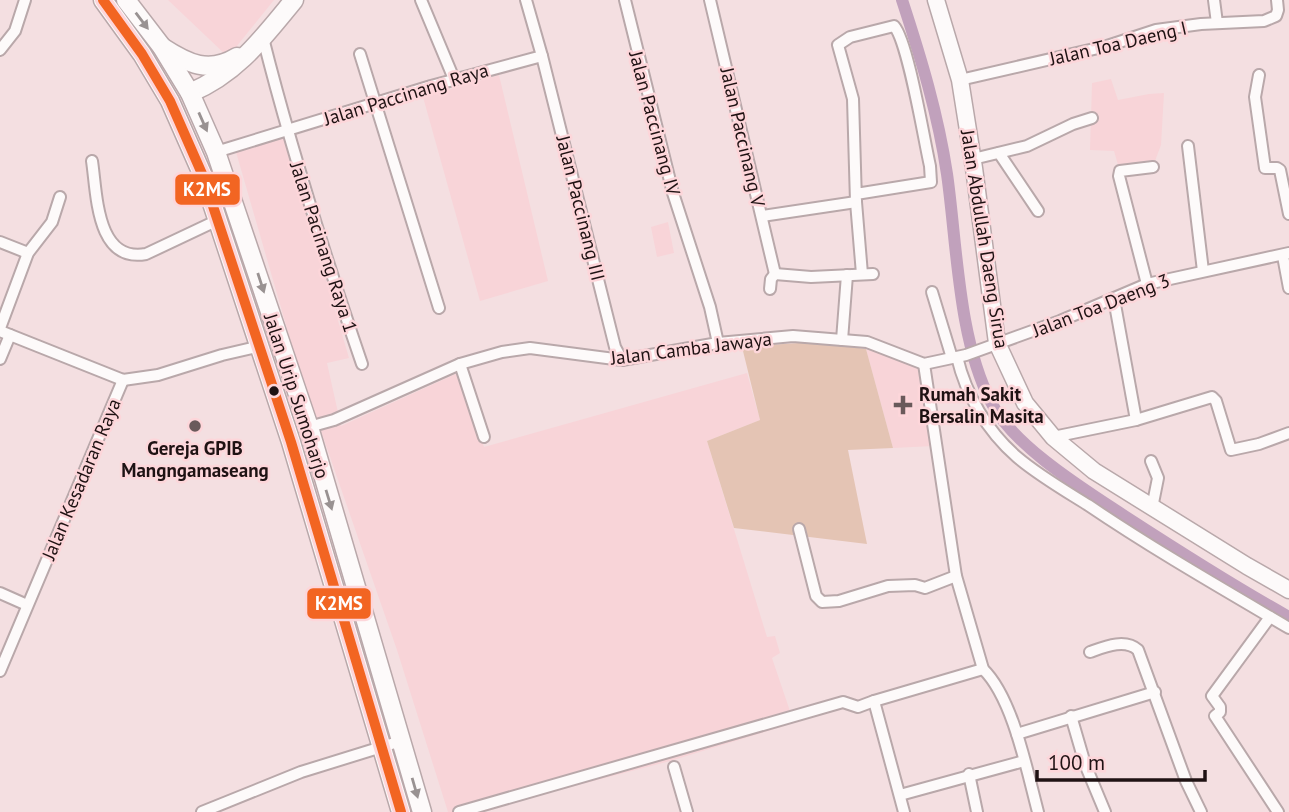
<svg xmlns="http://www.w3.org/2000/svg" width="1289" height="812" font-family="'PT Sans',sans-serif">
	<style>
		.built { fill: #f8d4d8 }
		.green { fill: #e4c4b4 }
		.lines { fill: none; stroke-linecap: round; stroke-linejoin: round }
		.canal { stroke: #c1a1bc; stroke-width: 12 }
		.minor-casing { stroke: #b9a8aa; stroke-width: 14 }
		.secondary-casing { stroke: #b9a8aa; stroke-width: 19 }
		.primary-casing { stroke: #b9a8aa; stroke-width: 21 }
		.trunk-casing { stroke: #b9a8aa; stroke-width: 21 }
		.minor { stroke: #fdfafa; stroke-width: 10 }
		.secondary { stroke: #fdfafa; stroke-width: 16 }
		.primary { stroke: #fdfafa; stroke-width: 18 }
		.trunk { stroke: #fdfafa; stroke-width: 18 }
		.bus-1-casing { stroke: #fdd6da; stroke-width: 16 }
		.bus-1 { stroke: #f26522; stroke-width: 10 }
		.oneway { fill: #999292 }
		.bus-dot { fill: #1f1213; stroke: #fdd6da; stroke-width: 2.5 }
		.poi-dot { fill: #6a5a5b; stroke: #fdd6da; stroke-width: 2.5 }
		.labels { text-anchor: middle; stroke-width: 5; stroke-linejoin: round; paint-order: stroke }
		.street-label { font-size: 19px; fill: #1f1213; stroke: #fdd6da }
		.poi-label { font-size: 19px; font-weight: bold; fill: #1f1213; stroke: #fdd6da; text-anchor: start }
		.line-badge { stroke: #fdd6da; stroke-width: 2.5 }
		.badge-label { font-size: 19px; text-anchor: middle; font-weight: bold; fill: #fff }
	</style>
	<rect width="100%" height="100%" fill="#f4dfe1"/>
	<!-- built -->
	<g class="built">
		<polygon points="168,0 274,0 228,57"/>
		<polygon points="499,75 548,281 480,301 423,97"/>
		<polygon points="1111,79 1118,100 1149,94 1164,93 1161,145 1155,161 1119,168 1114,151 1090,150 1092,83"/>
		<polygon points="284,136 349,358 327,363 341,426 460,372 484,447 747,373 760,420 707,441 767,637 775,636 780,653 772,658 794,723 670,761 475,812 448,812 397,650 295,356 236,152"/>
		<polygon points="668,222 674,253 657,257 651,227"/>
		<polygon points="866,349 891,355 925,371 933,446 893,448"/>
	</g>
	<!-- green -->
	<polygon class="green" points="813,342 866,349 893,448 848,450 867,544 734,528 707,441 760,420 742,347"/>
	<g class="lines">
		<!-- canal -->
		<path class="canal" d="M902,0c19,58 36,114 45,174 10,70 11,165 44,228 22,44 94,88 135,115 54,35 107,69 163,100"/>
		<!-- minor casing -->
		<g class="minor-casing">
			<g id="minor">
				<polyline points="421,0 454,79"/>
				<polyline points="625,0 673,193 710,307 718,343"/>
				<polyline points="710,0 775,274"/>
				<polyline points="1214,0 1217,23"/>
				<path d="M263,38c28,111 62,218 99,326"/>
				<polyline points="0,50 15,31 25,0"/>
				<polyline points="360,54 439,308"/>
				<polyline points="542,56 615,347 622,360"/>
				<polyline points="1259,75 1255,97 1265,168 1277,168 1280,170 1289,214"/>
				<polyline points="960,80 1107,46 1156,30 1201,24 1264,21 1276,16 1278,10 1277,0"/>
				<polyline points="1188,146 1203,271"/>
				<polyline points="216,152 431,86 542,56 526,0"/>
				<polyline points="999,153 1038,211"/>
				<polyline points="973,159 1027,146 1073,124 1092,118"/>
				<path d="M92,161c5,33 4,102 54,93l72,-34"/>
				<path d="M856,194l75,-12 -1,-16c-6,-26 -22,-125 -36,-140l-44,11 -12,8 15,54 3,103 6,72"/>
				<polyline points="762,216 856,202"/>
				<polyline points="0,242 28,253"/>
				<polyline points="1283,256 1289,288"/>
				<polyline points="775,274 811,277 873,274"/>
				<polyline points="1147,284 1119,176 1120,171 1153,167"/>
				<polyline points="770,289 771,279 775,274"/>
				<polyline points="932,292 952,358"/>
				<polyline points="1114,299 1136,420"/>
				<polyline points="0,328 28,253 52,222 60,197"/>
				<polyline points="0,331 123,380 158,375 222,355 261,346"/>
				<polyline points="842,340 847,275"/>
				<path d="M957,357c9,38 30,74 60,100 21,18 47,33 71,48 65,44 133,83 201,123"/>
				<polyline points="0,359 10,335"/>
				<polyline points="460,364 484,437"/>
				<path d="M924,364l32,212 27,93c30,29 44,102 55,143"/>
				<polyline points="309,427 334,420 460,364 502,352 530,348 622,360 718,343 793,336 867,342 924,364 966,355 1060,321 1147,284 1289,253"/>
				<polyline points="1053,437 1136,420 1212,397 1216,401 1231,450 1259,444 1289,433"/>
				<polyline points="1151,461 1158,478 1152,508"/>
				<polyline points="799,529 816,596 822,602 839,601 888,586 915,585 925,588 956,576"/>
				<polyline points="0,593 27,605"/>
				<polyline points="1270,617 1212,696 1220,707 1220,712 1215,716 1278,812"/>
				<path d="M1090,652c14,-5 35,-14 48,-2l48,131 15,31"/>
				<polyline points="0,671 123,380"/>
				<polyline points="1071,716 1085,764 1105,812"/>
				<polyline points="1017,734 1155,692"/>
				<polyline points="674,767 687,812"/>
				<polyline points="969,774 977,812"/>
				<polyline points="900,795 1024,761"/>
				<polyline points="202,812 301,772 401,741"/>
				<polyline points="459,812 843,702 858,707 874,701"/>
				<polyline points="904,812 874,701 983,669"/>
			</g>
		</g>
		<!-- secondary casing -->
		<g class="secondary-casing">
			<polyline id="secondary" points="936,0 960,80 974,168 997,343 1025,403 1053,437 1094,471 1247,566 1289,590"/>
		</g>
		<!-- primary casing -->
		<g class="primary-casing">
			<g id="primary">
				<path d="M162,47c26,17 47,27 75,10"/>
				<path d="M190,93c47,-20 72,-54 104,-93"/>
			</g>
		</g>
		<!-- trunk casing -->
		<g class="trunk-casing">
			<g id="trunk">
				<polyline points="103,0 142,54 170,101 203,176 291,442 401,812"/>
				<polyline points="126,0 162,47 190,93 216,152 309,427 422,812"/>
			</g>
		</g>
		<!-- minor -->
		<use href="#minor" class="minor"/>
		<!-- secondary -->
		<use href="#secondary" class="secondary"/>
		<!-- primary -->
		<use href="#primary" class="primary"/>
		<!-- trunk -->
		<use href="#trunk" class="trunk"/>
		<!-- bus-1 casing -->
		<g class="bus-1-casing">
			<polyline id="bus-1" points="103,0 142,54 170,101 203,176 291,442 401,812"/>
		</g>
		<!-- bus-1 -->
		<use href="#bus-1" class="bus-1"/>
	</g>
	<!-- one-way arrows -->
	<defs><path id="oneway-solid" d="M-6-.8H1V-3.2L6.5 0L1 3.2V.8H-6Z" transform="scale(1.75)"/></defs>
	<g class="oneway">
		<use href="#oneway-solid" transform="translate(142 21) rotate(53)"/>
		<use href="#oneway-solid" transform="translate(203 122) rotate(66)"/>
		<use href="#oneway-solid" transform="translate(261 283) rotate(72)"/>
		<use href="#oneway-solid" transform="translate(329 500) rotate(73)"/>
		<use href="#oneway-solid" transform="translate(415 788) rotate(74)"/>
	</g>
	<!-- markers -->
	<circle class="bus-dot" cx="274" cy="391" r="6"/>
	<g class="poi-dot">
		<path d="M899.5 394.5h7v7h7v7h-7v7h-7v-7h-7v-7h7z"/>
		<circle cx="195" cy="426" r="7"/>
	</g>
	<g class="labels">
		<!-- street labels -->
		<g class="street-label">
			<text transform="translate(1118 43) rotate(-13)" y="7">Jalan Toa Daeng I</text>
			<text transform="translate(406 94) rotate(-17)" y="7">Jalan Paccinang Raya</text>
			<text transform="translate(655 123) rotate(75)" y="7">Jalan Paccinang IV</text>
			<text transform="translate(743 137) rotate(77)" y="7">Jalan Paccinang V</text>
			<text transform="translate(581 208) rotate(76)" y="7">Jalan Paccinang III</text>
			<text transform="translate(985 239) rotate(81)" y="7">Jalan Abdullah Daeng Sirua</text>
			<text transform="translate(324 247) rotate(72)" y="7">Jalan Pacinang Raya 1</text>
			<text transform="translate(1101 305) rotate(-21)" y="7">Jalan Toa Daeng 3</text>
			<text transform="translate(691 348) rotate(-7)" y="7">Jalan Camba Jawaya</text>
			<text transform="translate(297 396) rotate(72)" y="7">Jalan Urip Sumoharjo</text>
			<text transform="translate(81 479) rotate(-67)" y="7">Jalan Kesadaran Raya</text>
		</g>
		<!-- poi labels -->
		<g class="poi-label">
			<text x="919" y="401">Rumah Sakit<tspan x="919" dy="22">Bersalin Masita</tspan></text>
			<text x="195" y="455" text-anchor="middle">Gereja GPIB<tspan x="195" dy="22">Mangngamaseang</tspan></text>
		</g>
	</g>
	<g class="line-badge">
		<rect x="174" y="173" width="67" height="33" rx="7" fill="#f26522"/>
		<rect x="306" y="587" width="66" height="33" rx="7" fill="#f26522"/>
	</g>
	<g class="badge-label">
		<text x="207" y="196">K2MS</text>
		<text x="339" y="610">K2MS</text>
	</g>
	<!-- scale -->
	<path d="M1037 770v10h168v-10" fill="none" stroke="#1f1213" stroke-width="3.5"/>
	<text x="1048" y="770" font-size="21" fill="#1f1213" stroke="#fdd6da" stroke-width="5" paint-order="stroke">100 m</text>
</svg>
